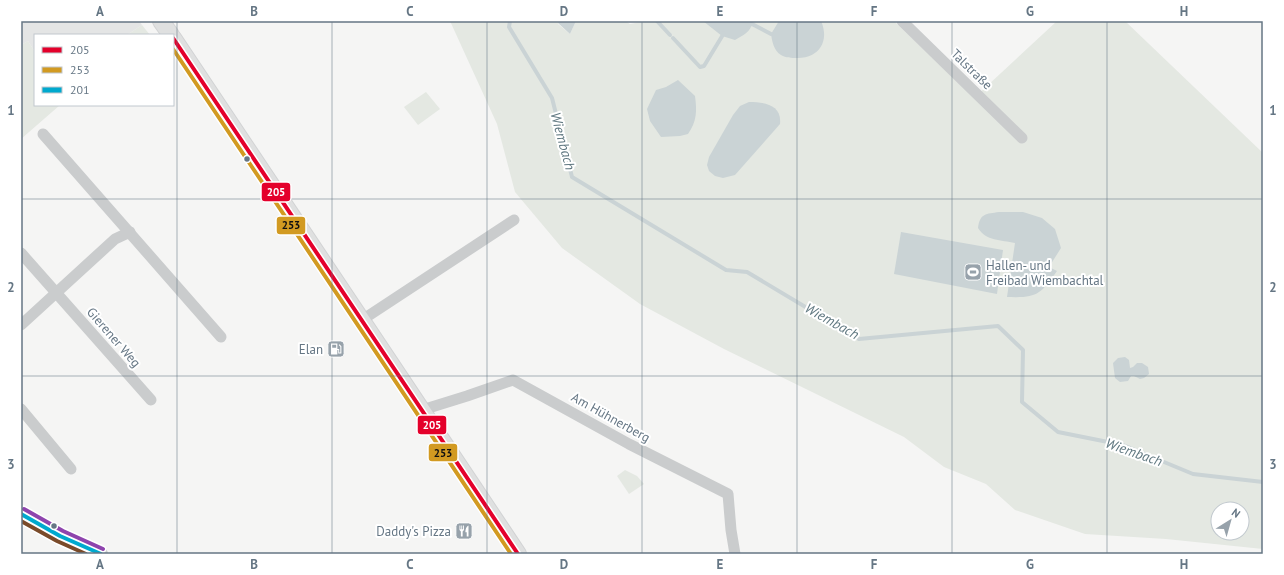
<svg xmlns="http://www.w3.org/2000/svg" width="1284" height="575" font-family="'PT Sans',sans-serif">
	<style>
		.built { fill: #e4e5e5 }
		.green { fill: #e4e8e2; fill-rule: evenodd }
		.water { fill: #cad3d5 }
		.lines { fill: none; stroke-linecap: round; stroke-linejoin: round }
		.stream { stroke: #cad3d5; stroke-width: 4 }
		.secondary-casing { stroke: #d2d3d4; stroke-width: 18 }
		.minor { stroke: #cacccd; stroke-width: 11 }
		.tertiary { stroke: #cacccd; stroke-width: 14 }
		.secondary { stroke: #dfe0e0; stroke-width: 16 }
		.bus-1-casing { stroke: #fff; stroke-width: 7 }
		.bus-2-casing { stroke: #fff; stroke-width: 7 }
		.bus-3-casing { stroke: #fff; stroke-width: 7 }
		.bus-4-casing { stroke: #fff; stroke-width: 7 }
		.bus-5-casing { stroke: #fff; stroke-width: 7 }
		.bus-1 { stroke: #e4002b; stroke-width: 4 }
		.bus-2 { stroke: #d29a21; stroke-width: 4 }
		.bus-3 { stroke: #00a9ce; stroke-width: 4 }
		.bus-4 { stroke: #7a4b2a; stroke-width: 4 }
		.bus-5 { stroke: #8e44ad; stroke-width: 4 }
		.grid { fill: none; stroke: #657684; stroke-width: 1; stroke-opacity: 0.55 }
		.bus-dot { fill: #657684; stroke: #fff; stroke-width: 1.5 }
		.labels { text-anchor: middle; stroke-width: 4; stroke-linejoin: round; paint-order: stroke }
		.street-label { font-size: 13px; fill: #657684; stroke: #fff }
		.poi-label { font-size: 13px; fill: #657684; stroke: #fff; text-anchor: end }
		.water-label { font-size: 14px; font-style: italic; fill: #607881; stroke: #fff }
		.line-badge { stroke: #fff; stroke-width: 1.5 }
		.badge-label { font-size: 11px; text-anchor: middle; font-weight: bold; fill: #fff }
		.pale-badge-label { font-size: 11px; text-anchor: middle; font-weight: bold; fill: #111 }
		.neatline { fill: none; stroke: #657684; stroke-width: 1.5 }
		.grid-label { font-size: 13px; text-anchor: middle; font-weight: bold; fill: #657684 }
	</style>
	<rect width="100%" height="100%" fill="#f5f5f4"/>
	<!-- built -->
	<polygon class="built" points="21,21 139,21 142,25 127,35 35,35 35,52 28,41 21,45"/>
	<!-- green -->
	<g class="green">
		<path d="M450,21h109l-1,3 12,10 6,-13h49l5,3 17,-3h247l80,77 83,-77h68l138,132v396l-97,-10 -81,-5 -70,-24 -29,-26 -42,-17 -40,-30 -180,-88 -84,-45 -78,-56 -47,-56 -18,-68zM1218,509h24v24h-24z"/>
		<polygon points="142,25 150,35 127,35"/>
		<polygon points="28,41 35,52 35,105 60,105 21,139 21,45"/>
		<polygon points="426,92 440,109 418,125 404,107"/>
		<polygon points="625,470 637,476 644,484 629,494 617,476"/>
	</g>
	<!-- water -->
	<g class="water">
		<polygon points="559,21 576,21 570,34 558,23"/>
		<path d="M703,21h49c0,11 -9,14 -17,19l-13,-4z"/>
		<path d="M779,21h42c9,20 -2,38 -25,37 -4,0 -10,0 -15,-3 -7,-4 -9,-14 -10,-21z"/>
		<path d="M678,80l17,16c2,15 2,25 -7,38l-8,2 -19,1 -11,-16 -3,-12 9,-19 10,-3z"/>
		<path d="M749,102c16,0 33,3 31,22l-45,51 -12,3 -8,-2 -6,-5 -2,-6 2,-8 24,-42 7,-9z"/>
		<path d="M999,212h24l19,6 13,11 6,19 -12,19 8,4c-17,24 -20,27 -50,26l8,-54c-14,-3 -29,-2 -37,-15 2,-15 8,-14 21,-16z"/>
		<polygon points="901,232 1003,250 997,294 894,274"/>
		<polygon points="1125,357 1129,360 1130,368 1133,367 1137,363 1142,363 1148,367 1149,374 1144,378 1140,379 1134,376 1131,376 1128,381 1120,382 1115,378 1113,363 1118,358"/>
	</g>
	<g class="lines">
		<!-- stream -->
		<g class="stream">
			<polyline points="510,21 509,27 552,98 572,177 726,270 747,272 859,339 998,326 1023,350 1022,402 1058,432 1123,445 1193,474 1263,482"/>
			<polyline points="657,21 670,35"/>
			<polyline points="748,25 752,24 771,34"/>
			<polyline points="673,38 700,67 704,66 724,33"/>
		</g>
		<!-- secondary casing -->
		<g class="secondary-casing">
			<g id="secondary">
				<polyline points="161,21 171,35"/>
				<polyline points="173,38 518,554"/>
			</g>
		</g>
		<!-- minor -->
		<g class="minor">
			<polyline points="902,21 1022,138"/>
			<polyline points="43,134 221,337"/>
			<polyline points="21,253 151,400"/>
			<polyline points="362,320 514,220"/>
			<polyline points="21,325 115,239 130,232"/>
			<polyline points="21,409 71,469"/>
			<polyline points="422,410 467,396 513,380 629,444 728,494 731,530 735,554"/>
		</g>
		<!-- tertiary -->
		<polyline class="tertiary" points="21,514 60,536 101,554"/>
		<!-- secondary -->
		<use href="#secondary" class="secondary"/>
		<!-- bus-1 casing -->
		<g class="bus-1-casing">
			<polyline id="bus-1" points="173,38 518,554"/>
		</g>
		<!-- bus-2 casing -->
		<g class="bus-2-casing">
			<polyline id="bus-2" points="173,49 511,554"/>
		</g>
		<!-- bus-3 casing -->
		<g class="bus-3-casing">
			<polyline id="bus-3" points="21,514 60,536 101,554"/>
		</g>
		<!-- bus-4 casing -->
		<g class="bus-4-casing">
			<polyline id="bus-4" points="21,521 57,541 86,554"/>
		</g>
		<!-- bus-5 casing -->
		<g class="bus-5-casing">
			<polyline id="bus-5" points="24,509 63,531 103,549"/>
		</g>
		<!-- bus-1 -->
		<use href="#bus-1" class="bus-1"/>
		<!-- bus-2 -->
		<use href="#bus-2" class="bus-2"/>
		<!-- bus-3 -->
		<use href="#bus-3" class="bus-3"/>
		<!-- bus-4 -->
		<use href="#bus-4" class="bus-4"/>
		<!-- bus-5 -->
		<use href="#bus-5" class="bus-5"/>
	</g>
	<!-- grid -->
	<path class="grid" d="M177,21v533M332,21v533M487,21v533M642,21v533M797,21v533M952,21v533M1107,21v533M21,199h1242M21,376h1242"/>
	<!-- icons -->
	<defs>
		<g id="stadium-square" transform="scale(0.9)"><rect x="-9" y="-9" width="18" height="18" rx="4" fill="#97a2ab" stroke="#fff"/><path d="M0-5a6.5 5 0 1 0 0 10a6.5 5 0 1 0 0-10ZM-3.5-1.8h7v3.6h-7Z" fill="#fff"/></g>
		<g id="fuel-square" transform="scale(0.9)"><rect x="-9" y="-9" width="18" height="18" rx="4" fill="#97a2ab" stroke="#fff"/><path d="M-5.5-6h7V0h2V4h1.3V-2.5L3-4.5l.8-.8L6-3V5H2.5V1h-1V6h-7ZM-4.2-4.7v3.2H.2V-4.7Z" fill="#fff"/></g>
		<g id="restaurant-square" transform="scale(0.9)"><rect x="-9" y="-9" width="18" height="18" rx="4" fill="#97a2ab" stroke="#fff"/><path d="M-5-6h1v4h1v-4h1v4h1v-4h1v5L-1.5 .5V6h-2V.5L-5-1ZM5-6V6H3V1.5H1.5Q1.5-4 5-6Z" fill="#fff"/></g>
	</defs>
	<g fill-rule="evenodd">
		<use href="#stadium-square" x="973" y="272"/>
		<use href="#fuel-square" x="336" y="349"/>
		<use href="#restaurant-square" x="464" y="531"/>
	</g>
	<!-- markers -->
	<g class="bus-dot">
		<circle cx="247" cy="159" r="3.5"/>
		<circle cx="54" cy="526" r="3.5"/>
	</g>
	<g class="labels">
		<!-- street labels -->
		<g class="street-label">
			<text transform="translate(972 69) rotate(44)" y="5">Talstraße</text>
			<text transform="translate(114 337) rotate(49)" y="5">Gierener Weg</text>
			<text transform="translate(611 417) rotate(29)" y="5">Am Hühnerberg</text>
		</g>
		<!-- poi labels -->
		<g class="poi-label">
			<text x="986" y="270" text-anchor="start">Hallen- und<tspan x="986" dy="15">Freibad Wiembachtal</tspan></text>
			<text x="323" y="354">Elan</text>
			<text x="451" y="536">Daddy's Pizza</text>
		</g>
		<!-- water labels -->
		<g class="water-label">
			<text transform="translate(563 141) rotate(75)" y="5">Wiembach</text>
			<text transform="translate(832 321) rotate(29)" y="5">Wiembach</text>
			<text transform="translate(1134 452) rotate(19)" y="5">Wiembach</text>
		</g>
	</g>
	<g class="line-badge">
		<rect x="261" y="182" width="30" height="20" rx="4" fill="#e4002b"/>
		<rect x="276" y="216" width="30" height="19" rx="4" fill="#d29a21"/>
		<rect x="417" y="415" width="30" height="20" rx="4" fill="#e4002b"/>
		<rect x="428" y="443" width="30" height="19" rx="4" fill="#d29a21"/>
	</g>
	<g class="badge-label">
		<text x="276" y="196">205</text>
		<text x="432" y="429">205</text>
	</g>
	<g class="pale-badge-label">
		<text x="291" y="229">253</text>
		<text x="443" y="457">253</text>
	</g>
	<!-- border -->
	<rect width="1284" height="575" fill="none" stroke="#ffffff" stroke-width="44"/>
	<!-- legend -->
	<rect x="34" y="34" width="140" height="72" fill="#ffffff" stroke="#c1c8ce"/>
	<rect x="42" y="47" width="20" height="6" fill="#e4002b" stroke="#c1c8ce"/>
	<text x="70" y="54" font-size="12" fill="#657684">205</text>
	<rect x="42" y="67" width="20" height="6" fill="#d29a21" stroke="#c1c8ce"/>
	<text x="70" y="74" font-size="12" fill="#657684">253</text>
	<rect x="42" y="87" width="20" height="6" fill="#00a9ce" stroke="#c1c8ce"/>
	<text x="70" y="94" font-size="12" fill="#657684">201</text>
	<!-- north arrow -->
	<g transform="translate(1230 521) rotate(37)"><circle r="19" fill="#ffffff" stroke="#c1c8ce"/>
	<path d="M0-3L7 15L0 10L-7 15Z" fill="#97a2ab"/>
	<text y="-6" font-size="11" font-weight="bold" text-anchor="middle" fill="#657684">N</text>
	</g>
	<rect x="22" y="22" width="1240" height="531" class="neatline"/>
	<g class="grid-label">
		<text x="100" y="16">A</text>
		<text x="254" y="16">B</text>
		<text x="410" y="16">C</text>
		<text x="564" y="16">D</text>
		<text x="720" y="16">E</text>
		<text x="874" y="16">F</text>
		<text x="1030" y="16">G</text>
		<text x="1184" y="16">H</text>
		<text x="11" y="115">1</text>
		<text x="1273" y="115">1</text>
		<text x="11" y="292">2</text>
		<text x="1273" y="292">2</text>
		<text x="11" y="469">3</text>
		<text x="1273" y="469">3</text>
		<text x="100" y="569">A</text>
		<text x="254" y="569">B</text>
		<text x="410" y="569">C</text>
		<text x="564" y="569">D</text>
		<text x="720" y="569">E</text>
		<text x="874" y="569">F</text>
		<text x="1030" y="569">G</text>
		<text x="1184" y="569">H</text>
	</g>
</svg>
